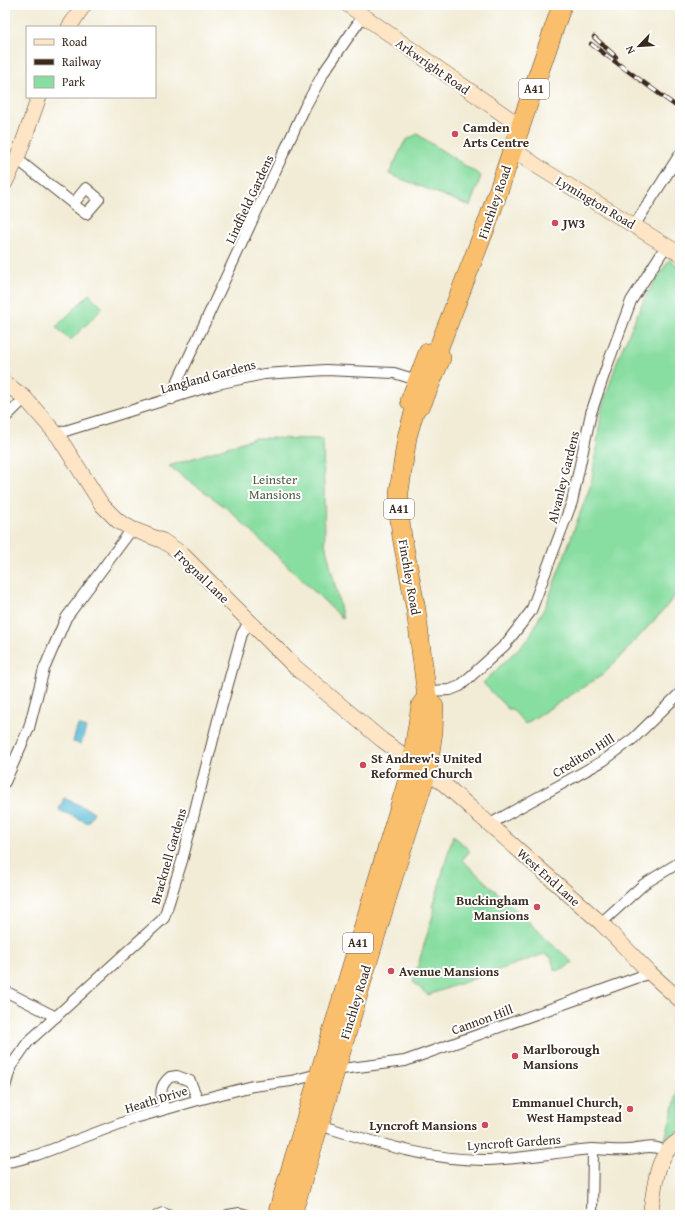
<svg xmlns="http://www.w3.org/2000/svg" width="685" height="1220" font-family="'Gentium Book Plus',serif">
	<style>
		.green { fill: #88dda0; stroke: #62845f }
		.water { fill: #5bbdd9; stroke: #4b747c }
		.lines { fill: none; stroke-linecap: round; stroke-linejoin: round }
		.street-casing { stroke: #56473a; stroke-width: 12 }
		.secondary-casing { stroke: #56473a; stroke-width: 16 }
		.highway-casing { stroke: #56473a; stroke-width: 20 }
		.street { stroke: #fff; stroke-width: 10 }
		.secondary { stroke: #fde5c5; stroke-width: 15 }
		.highway { stroke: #f9bf6d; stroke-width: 19 }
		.rail-casing { stroke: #3b2a1e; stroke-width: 4.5 }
		.rail { stroke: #fff; stroke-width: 3; stroke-dasharray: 9; stroke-linecap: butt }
		.poi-dot { fill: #d1495b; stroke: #fff; stroke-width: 1.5 }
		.labels { text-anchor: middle; stroke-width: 4; stroke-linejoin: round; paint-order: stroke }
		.shield { fill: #fff; stroke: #766a62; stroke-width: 1 }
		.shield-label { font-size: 12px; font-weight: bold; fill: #3b2a1e }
		.street-label { font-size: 13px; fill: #3b2a1e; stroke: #fff }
		.poi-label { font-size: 13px; font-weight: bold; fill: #3b2a1e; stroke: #fff; text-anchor: start }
		.park-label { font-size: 13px; fill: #526045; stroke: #fff }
	</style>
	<rect width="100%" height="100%" fill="#fff"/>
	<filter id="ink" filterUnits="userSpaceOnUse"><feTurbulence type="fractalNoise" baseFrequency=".025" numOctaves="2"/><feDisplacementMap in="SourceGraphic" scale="8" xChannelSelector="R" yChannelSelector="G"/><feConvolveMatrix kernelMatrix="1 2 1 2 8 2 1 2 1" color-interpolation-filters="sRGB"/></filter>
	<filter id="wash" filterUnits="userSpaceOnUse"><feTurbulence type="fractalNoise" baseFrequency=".012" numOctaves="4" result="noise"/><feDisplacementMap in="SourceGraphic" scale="16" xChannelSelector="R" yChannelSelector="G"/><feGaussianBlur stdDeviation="0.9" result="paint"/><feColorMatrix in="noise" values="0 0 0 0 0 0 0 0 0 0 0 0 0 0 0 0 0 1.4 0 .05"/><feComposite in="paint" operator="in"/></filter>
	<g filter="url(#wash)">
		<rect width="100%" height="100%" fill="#f2ecd6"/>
		<!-- green -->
		<g class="green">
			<polygon points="417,134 481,176 470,206 389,174 405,141"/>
			<polygon points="669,260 680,267 680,589 662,612 604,674 525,724 512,709 508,709 483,683 528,639 546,605 591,484 602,407 619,356 645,297"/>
			<polygon points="89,294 103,308 70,341 56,327"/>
			<polygon points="255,438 323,439 325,543 343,619 228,509 169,466"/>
			<polygon points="453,835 470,851 462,860 572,962 567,967 555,971 551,957 544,954 428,995 413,982 435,908 433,907"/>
			<polygon points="680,1083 680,1130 665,1140 679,1087"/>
		</g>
		<!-- water -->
		<g class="water">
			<polygon points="78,725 86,728 81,744 73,742"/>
			<polygon points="64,798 94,812 88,823 59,810"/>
		</g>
	</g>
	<g filter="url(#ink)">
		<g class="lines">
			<!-- street casing -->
			<g class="street-casing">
				<g id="street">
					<polyline points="17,159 71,202 73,204 86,214 99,199 86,188 73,204"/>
					<polyline points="634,226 680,154"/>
					<polyline points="172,399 174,389 305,107 324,72 363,16"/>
					<polyline points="5,418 25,398"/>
					<polyline points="58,436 62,432 217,384 264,374 326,370 394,373 417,380"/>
					<polyline points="427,691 450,690 460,686 505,645 531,611 572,502 591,413 607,366 631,301 666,246"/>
					<polyline points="5,782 29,728 44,669 66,618 132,529"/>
					<polyline points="490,824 603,761 634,738 680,693"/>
					<polyline points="601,923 644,884 680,862"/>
					<polyline points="5,991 56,1017"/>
					<polyline points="5,1087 11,1066 28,1042 164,918 182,861 218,720 242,634 249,622"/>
					<path d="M164,1109c-3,-14 -6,-22 6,-32l7,-1 13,5 8,19"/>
					<path d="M319,1125c55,17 111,36 169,35 35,-1 69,-8 103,-11 13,0 25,2 37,1 13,-1 26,-7 38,2"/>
					<polyline points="5,1162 14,1161 37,1155 135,1118 198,1100 253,1086 291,1081 334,1070 405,1061 650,973"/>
					<polyline points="158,1215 163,1213 168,1215"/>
					<polyline points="228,1215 240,1213 247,1215"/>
					<polyline points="592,1215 593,1149"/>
				</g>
			</g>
			<!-- secondary casing -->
			<g class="secondary-casing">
				<g id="secondary">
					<polyline points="348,5 520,126"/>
					<polyline points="69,27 84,5"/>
					<polyline points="513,149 540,168 680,254"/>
					<polyline points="5,183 17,159 39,97"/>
					<polyline points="5,383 25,398 58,436 102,505 118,521 132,529 163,541 182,554 294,666 382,740 444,784 601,923 650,973 680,1000"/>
					<path d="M650,1215c5,-25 4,-61 30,-75"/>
				</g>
			</g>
			<!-- highway casing -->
			<g class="highway-casing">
				<g id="highway">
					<polyline points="437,352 488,221 562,5"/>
					<polyline points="410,401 428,353 437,352"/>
					<polyline points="277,1215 406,786 412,761 421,705 427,697"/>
					<polyline points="292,1215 397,864 427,771 433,732 434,707 427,697 416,610 402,537 399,513 399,492 407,437 415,409 422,403 441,358 437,352"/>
				</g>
			</g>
			<!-- street -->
			<use href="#street" class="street"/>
			<!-- secondary -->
			<use href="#secondary" class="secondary"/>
			<!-- highway -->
			<use href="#highway" class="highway"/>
			<!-- rail casing -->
			<g class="rail-casing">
				<g id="rail">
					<polyline points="594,37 616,57"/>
					<polyline points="591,44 680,109"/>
				</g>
			</g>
			<!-- rail -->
			<use href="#rail" class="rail"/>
		</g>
	</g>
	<!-- markers -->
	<g class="poi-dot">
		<circle cx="455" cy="134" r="4"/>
		<circle cx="555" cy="223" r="4"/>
		<circle cx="363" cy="765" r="4"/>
		<circle cx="537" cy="907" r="4"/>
		<circle cx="391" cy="971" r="4"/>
		<circle cx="515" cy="1056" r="4"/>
		<circle cx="630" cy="1109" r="4"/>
		<circle cx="485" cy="1125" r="4"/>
	</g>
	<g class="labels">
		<!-- shield labels -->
		<g class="shield">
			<rect x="519" y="79" width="30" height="20" rx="3"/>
			<rect x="384" y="499" width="30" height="20" rx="3"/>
			<rect x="343" y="933" width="30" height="20" rx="3"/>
		</g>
		<g class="shield-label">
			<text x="534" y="93">A41</text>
			<text x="399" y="513">A41</text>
			<text x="358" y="947">A41</text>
		</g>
		<!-- street labels -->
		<g class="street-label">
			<text transform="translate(433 66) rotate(35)" y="5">Arkwright Road</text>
			<text transform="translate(249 199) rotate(-65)" y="5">Lindfield Gardens</text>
			<text transform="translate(494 202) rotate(-71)" y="5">Finchley Road</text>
			<text transform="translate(596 202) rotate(31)" y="5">Lymington Road</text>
			<text transform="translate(208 376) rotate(-15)" y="5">Langland Gardens</text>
			<text transform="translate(563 477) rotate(-76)" y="5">Alvanley Gardens</text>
			<text transform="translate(202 576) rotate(44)" y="5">Frognal Lane</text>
			<text transform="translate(410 577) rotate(80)" y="5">Finchley Road</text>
			<text transform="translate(583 755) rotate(-32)" y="5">Crediton Hill</text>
			<text transform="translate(168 856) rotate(-74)" y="5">Bracknell Gardens</text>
			<text transform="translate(549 877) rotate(42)" y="5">West End Lane</text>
			<text transform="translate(355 1002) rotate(-73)" y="5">Finchley Road</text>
			<text transform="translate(482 1019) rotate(-20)" y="5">Cannon Hill</text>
			<text transform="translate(156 1099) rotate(-17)" y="5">Heath Drive</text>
			<text transform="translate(514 1142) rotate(-4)" y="5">Lyncroft Gardens</text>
		</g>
		<!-- poi labels -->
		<g class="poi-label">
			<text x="463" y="132">Camden<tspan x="463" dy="15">Arts Centre</tspan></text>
			<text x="563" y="228">JW3</text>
			<text x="371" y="763">St Andrew's United<tspan x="371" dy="15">Reformed Church</tspan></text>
			<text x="529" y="905" text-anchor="end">Buckingham<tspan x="529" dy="15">Mansions</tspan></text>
			<text x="399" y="976">Avenue Mansions</text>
			<text x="523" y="1054">Marlborough<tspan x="523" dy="15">Mansions</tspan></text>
			<text x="622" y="1107" text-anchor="end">Emmanuel Church,<tspan x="622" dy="15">West Hampstead</tspan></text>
			<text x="477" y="1130" text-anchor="end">Lyncroft Mansions</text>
		</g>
		<!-- park labels -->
		<g class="park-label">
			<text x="275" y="484">Leinster<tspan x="275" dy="15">Mansions</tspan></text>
		</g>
	</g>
	<!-- margin -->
	<rect width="685" height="1220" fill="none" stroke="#fff" stroke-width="20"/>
	<!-- legend -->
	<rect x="26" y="26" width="130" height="72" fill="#ffffff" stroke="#b1aaa5"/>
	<rect x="34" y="39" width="20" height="6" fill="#fde5c5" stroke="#b1aaa5"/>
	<text x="62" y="46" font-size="12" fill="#3b2a1e">Road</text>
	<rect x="34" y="59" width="20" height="6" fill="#3b2a1e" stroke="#b1aaa5"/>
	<text x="62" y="66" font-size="12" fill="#3b2a1e">Railway</text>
	<rect x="34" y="76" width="20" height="12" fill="#88dda0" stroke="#b1aaa5"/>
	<text x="62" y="86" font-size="12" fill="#3b2a1e">Park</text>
	<!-- north arrow -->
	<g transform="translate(639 46) rotate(245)" stroke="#ffffff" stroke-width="3" paint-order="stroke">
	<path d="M0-3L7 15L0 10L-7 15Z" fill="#3b2a1e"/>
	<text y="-6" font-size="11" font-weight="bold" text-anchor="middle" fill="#3b2a1e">N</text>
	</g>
</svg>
